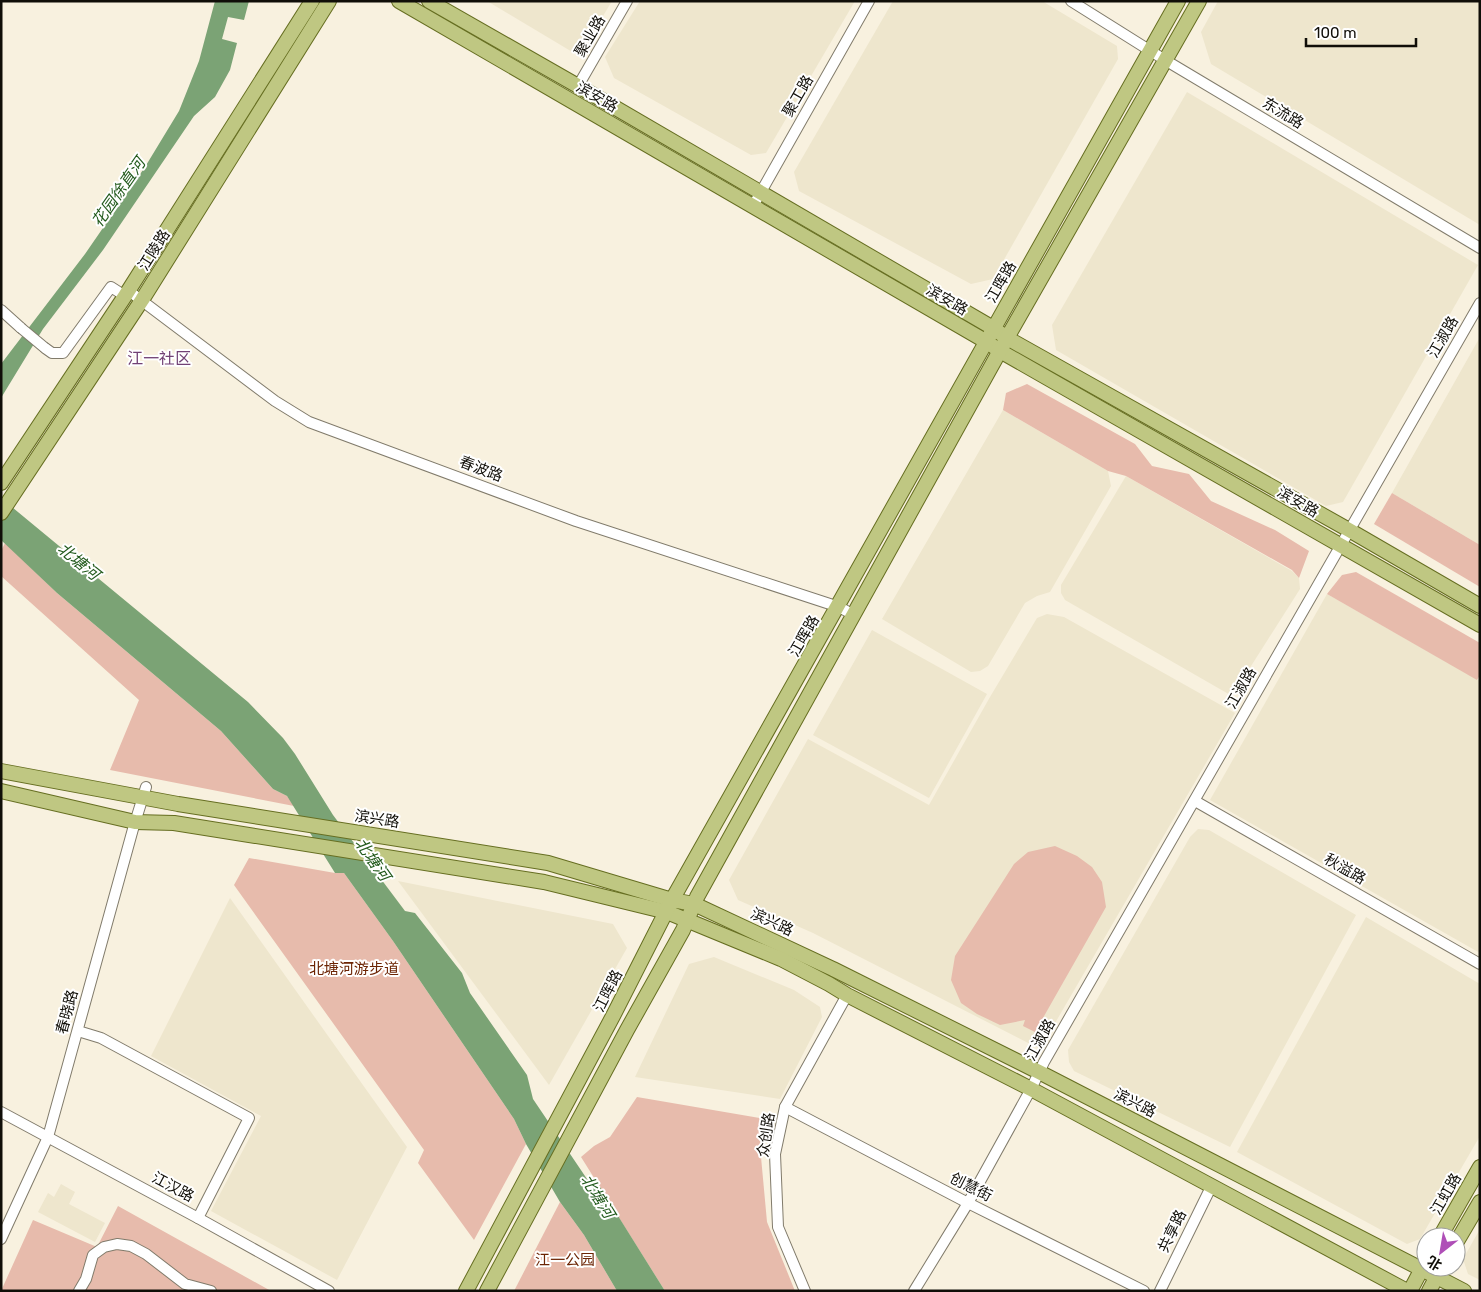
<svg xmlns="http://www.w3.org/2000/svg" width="1481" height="1292" font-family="Rubik,'Noto Sans SC',sans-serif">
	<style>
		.built { fill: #eee6cd }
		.green { fill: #e7bbac }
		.water { fill: #7ba375 }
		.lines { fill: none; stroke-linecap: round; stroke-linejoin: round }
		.minor-casing { stroke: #817b6b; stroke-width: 12 }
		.major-casing { stroke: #666e21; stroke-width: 16 }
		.minor { stroke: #fff; stroke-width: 10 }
		.major { stroke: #bfc782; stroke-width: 14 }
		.minor-bridge-casing { stroke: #817b6b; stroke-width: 12; stroke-linecap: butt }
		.minor-bridge { stroke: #fff; stroke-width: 10 }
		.labels { text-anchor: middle; stroke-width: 4; stroke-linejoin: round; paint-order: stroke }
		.street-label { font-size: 15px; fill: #100e08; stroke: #fff }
		.park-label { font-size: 15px; fill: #6c2404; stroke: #fff }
		.water-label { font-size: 16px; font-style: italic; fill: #225a1c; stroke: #fff }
		.neighbourhood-label { font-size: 16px; fill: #714175; stroke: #fff }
	</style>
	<rect width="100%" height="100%" fill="#f8f1df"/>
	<!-- built -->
	<g class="built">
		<polygon points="487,1 612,1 579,56"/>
		<polygon points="640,1 855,1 766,153 751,155 614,78 605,57"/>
		<polygon points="893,1 1042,1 1117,46 1118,59 993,279 971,284 799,191 794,172"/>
		<polygon points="1218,1 1480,1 1480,225 1211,64 1201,32"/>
		<polygon points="1187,92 1478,265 1343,502 1326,506 1056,350 1052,325"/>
		<polygon points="1480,337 1480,545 1392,493"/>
		<polygon points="1003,410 1108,471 1111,486 1050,592 1037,596 1025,603 988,666 980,671 971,672 882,619"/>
		<polygon points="1126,476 1292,571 1299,578 1300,589 1232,696 1065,600 1061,593 1061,585"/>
		<polygon points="1327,594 1480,681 1480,953 1210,800"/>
		<polygon points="1047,614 1064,617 1235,713 1040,1049 813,933 738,900 729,880 808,739 929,805 990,697 1037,618"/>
		<polygon points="872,630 987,694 929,798 813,735"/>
		<polygon points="1198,829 1209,830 1356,915 1230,1147 1074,1071 1069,1062 1068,1050 1190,837"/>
		<polygon points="398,881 613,924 627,948 549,1085"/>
		<polygon points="230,898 407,1147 337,1280 211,1211 261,1116 151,1056"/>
		<polygon points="1366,917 1480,984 1480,1136 1420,1239 1407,1244 1237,1152"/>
		<polygon points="714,957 794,990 820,1007 822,1017 780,1099 635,1077 689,964"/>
		<polygon points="61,1184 75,1192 69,1204 105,1223 95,1242 38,1212 48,1193 54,1197"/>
		<polygon points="1480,1229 1480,1280 1468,1274 1463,1259"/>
	</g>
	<!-- green -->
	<g class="green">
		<polygon points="1027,384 1135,444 1152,466 1189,474 1211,501 1275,530 1309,551 1299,578 1292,570 1126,476 1108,471 1003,410 1006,393"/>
		<polygon points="1392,493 1480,545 1480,587 1374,524"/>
		<polygon points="5,543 57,593 221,731 273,789 287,796 294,806 110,770 139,700 1,576 1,551"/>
		<polygon points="1356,572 1480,643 1480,675 1477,680 1327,594 1342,575"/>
		<polygon points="1055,846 1077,856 1092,867 1102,882 1106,907 1035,1032 1023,1026 1025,1020 1000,1025 977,1014 961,1003 951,980 955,956 1014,864 1028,852"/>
		<polygon points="249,858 335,873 344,873 393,941 514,1119 526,1144 474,1240 418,1163 424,1150 234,885"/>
		<polygon points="637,1097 771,1120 761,1157 767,1222 795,1291 665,1291 581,1157 594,1146 610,1137"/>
		<polygon points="560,1202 584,1235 617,1291 514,1291"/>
		<polygon points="118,1206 271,1291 1,1291 33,1220 97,1247"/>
	</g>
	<!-- water -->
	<g class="water">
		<polygon points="215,1 249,1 244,20 228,17 222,39 237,43 230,70 215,97 194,116 103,250 43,329 1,398 1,364 85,254 145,167 179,111 199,61"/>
		<polygon points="1,498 248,702 283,738 295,754 333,815 405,911 415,913 462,973 470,993 527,1075 533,1099 587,1179 600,1187 665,1291 617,1291 584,1235 560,1202 526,1144 514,1119 393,941 344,873 335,873 287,796 273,789 221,731 57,593 1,540"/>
	</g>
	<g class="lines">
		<!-- minor casing -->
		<g class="minor-casing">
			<g id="minor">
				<polyline points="1071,1 1165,60 1480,248"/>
				<polyline points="578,86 627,1"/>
				<polyline points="753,206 869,1"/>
				<polyline points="129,291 275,401 309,422 576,521 839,607 854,615"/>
				<polyline points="1,310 21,328"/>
				<polyline points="45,348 52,353 63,353 111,287 125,296"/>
				<polyline points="1195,801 1480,964"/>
				<polyline points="78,1031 101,1038 249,1118 198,1218"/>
				<polyline points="785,1107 968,1203 1144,1291"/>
				<polyline points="1,1112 198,1218 329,1291"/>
				<polyline points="1,1239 48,1137 133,829 146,787"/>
				<polyline points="79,1291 86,1279 93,1255 104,1247 117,1244 131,1246 146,1254 185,1284 211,1291"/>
				<polyline points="805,1291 778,1227 775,1154 785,1107 847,995"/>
				<polyline points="914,1291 968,1203 1031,1089 1044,1062 1480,303"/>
				<polyline points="1160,1291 1212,1185"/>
			</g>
		</g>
		<!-- major casing -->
		<g class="major-casing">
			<g id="major">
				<polyline points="399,1 987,342 1000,351 1480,625"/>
				<polyline points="429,1 578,86 993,328 1007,338 1349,530 1480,606"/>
				<polyline points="1,483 125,296 312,1"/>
				<polyline points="1,513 142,300 329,1"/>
				<polyline points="1,771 178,804 548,863 672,900 694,904 833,969 1039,1072 1464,1291"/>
				<polyline points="1,791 135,822 174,823 544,882 667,912 781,959 829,984 847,995 1031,1089 1407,1291"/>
				<polyline points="1440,1237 1480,1167"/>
				<polyline points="1456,1243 1480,1202"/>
				<polyline points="466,1291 613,1016 672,900 1178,1"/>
				<polyline points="487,1291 627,1030 683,930 697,897 1007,338 1199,1"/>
				<polyline points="1410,1291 1426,1261"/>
				<polyline points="1429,1291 1442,1267"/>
			</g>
		</g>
		<!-- minor -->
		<use href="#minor" class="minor"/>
		<!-- major -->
		<use href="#major" class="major"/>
		<!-- minor-bridge casing -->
		<g class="minor-bridge-casing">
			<polyline id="minor-bridge" points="21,328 45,348"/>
		</g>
		<!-- minor-bridge -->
		<use href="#minor-bridge" class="minor-bridge"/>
	</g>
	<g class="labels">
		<!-- street labels -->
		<g class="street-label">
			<text transform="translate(590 36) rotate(-60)" y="5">聚业路</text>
			<text transform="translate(798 96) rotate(-60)" y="5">聚工路</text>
			<text transform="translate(597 97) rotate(30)" y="5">滨安路</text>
			<text transform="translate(1283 113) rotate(31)" y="5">东流路</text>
			<text transform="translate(154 250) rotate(-58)" y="5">江陵路</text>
			<text transform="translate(1001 282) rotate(-60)" y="5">江晖路</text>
			<text transform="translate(947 300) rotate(30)" y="5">滨安路</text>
			<text transform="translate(1443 337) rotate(-60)" y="5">江淑路</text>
			<text transform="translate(481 469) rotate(21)" y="5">春波路</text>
			<text transform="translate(1298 502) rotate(30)" y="5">滨安路</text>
			<text transform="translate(804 636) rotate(-60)" y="5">江晖路</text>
			<text transform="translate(1241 688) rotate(-60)" y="5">江淑路</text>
			<text transform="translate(377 819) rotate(9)" y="5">滨兴路</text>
			<text transform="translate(1345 869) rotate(30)" y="5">秋溢路</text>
			<text transform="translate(772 922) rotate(25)" y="5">滨兴路</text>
			<text transform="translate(608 991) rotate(-63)" y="5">江晖路</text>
			<text transform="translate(67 1012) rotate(-75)" y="5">春晓路</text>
			<text transform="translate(1040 1040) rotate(-61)" y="5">江淑路</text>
			<text transform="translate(1135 1103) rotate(27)" y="5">滨兴路</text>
			<text transform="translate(766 1135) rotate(-81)" y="5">众创路</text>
			<text transform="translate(173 1187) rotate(28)" y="5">江汉路</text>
			<text transform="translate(971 1187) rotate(27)" y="5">创慧街</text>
			<text transform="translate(1446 1194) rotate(-60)" y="5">江虹路</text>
			<text transform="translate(1172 1231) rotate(-64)" y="5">共享路</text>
		</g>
		<!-- park labels -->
		<g class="park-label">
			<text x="354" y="974">北塘河游步道</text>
			<text x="565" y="1265">江一公园</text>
		</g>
		<!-- water labels -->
		<g class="water-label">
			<text transform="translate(118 192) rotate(-55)" y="6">花园徐直河</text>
			<text transform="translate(79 561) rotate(39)" y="6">北塘河</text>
			<text transform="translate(373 859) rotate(55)" y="6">北塘河</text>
			<text transform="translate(598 1196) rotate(58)" y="6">北塘河</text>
		</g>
		<!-- neighbourhood labels -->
		<g class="neighbourhood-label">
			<text x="159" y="364">江一社区</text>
		</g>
	</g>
	<!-- border -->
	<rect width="1481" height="1292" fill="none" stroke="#100e08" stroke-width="5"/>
	<!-- north arrow -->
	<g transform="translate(1441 1252) rotate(211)"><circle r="24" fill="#ffffff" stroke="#9f9f9c"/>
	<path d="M0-4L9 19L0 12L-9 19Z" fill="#af4fb7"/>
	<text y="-8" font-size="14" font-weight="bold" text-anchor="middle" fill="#100e08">北</text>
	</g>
	<!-- scale -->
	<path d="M1306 38v8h110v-8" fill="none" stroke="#100e08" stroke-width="2.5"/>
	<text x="1314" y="38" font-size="15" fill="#100e08" stroke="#ffffff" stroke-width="4" paint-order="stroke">100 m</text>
</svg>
